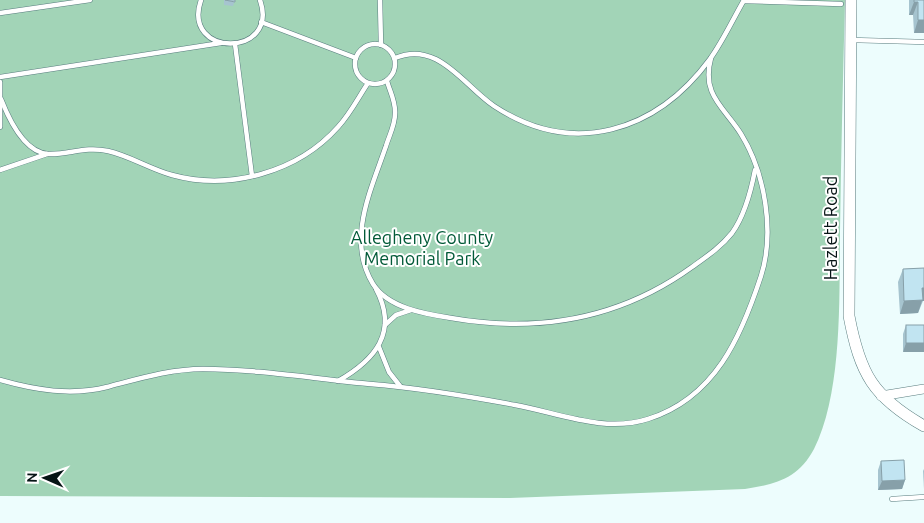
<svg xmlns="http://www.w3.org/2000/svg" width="924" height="523" font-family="Ubuntu,sans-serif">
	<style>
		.green { fill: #a2d4b7 }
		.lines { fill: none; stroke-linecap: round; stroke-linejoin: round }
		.service-casing { stroke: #587c7e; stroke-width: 5.5 }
		.minor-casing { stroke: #587c7e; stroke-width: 10 }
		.tertiary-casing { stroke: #587c7e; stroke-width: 12 }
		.service { stroke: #fff; stroke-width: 4.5 }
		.minor { stroke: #fff; stroke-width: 9 }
		.tertiary { stroke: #fff; stroke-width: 11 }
		.wall { fill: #a6c4cf }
		.shaded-wall { fill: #87a0a9 }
		.building { fill: #c1e4f1; stroke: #87a0a9 }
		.labels { text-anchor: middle; stroke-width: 4; stroke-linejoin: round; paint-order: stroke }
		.street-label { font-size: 18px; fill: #061415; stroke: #fff }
		.park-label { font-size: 18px; fill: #025a38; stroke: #fff }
	</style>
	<rect width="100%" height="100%" fill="#edfdfd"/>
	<!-- green -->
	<path class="green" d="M0,0h845c-2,77 -4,154 -5,232 -1,63 3,160 -26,217 -16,30 -38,35 -69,40l-235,9 -510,-2z"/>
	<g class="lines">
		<!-- service casing -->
		<g class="service-casing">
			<g id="service">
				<path d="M201,0c-20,58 79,58 59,0"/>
				<polyline points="380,0 381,45"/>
				<polyline points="744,1 841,4"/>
				<polyline points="0,13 90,0"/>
				<polyline points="261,22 356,58"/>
				<polyline points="852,40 924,42"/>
				<circle cx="375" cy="64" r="20"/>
				<polyline points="235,44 252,176"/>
				<path d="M395,58c43,-18 68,27 99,48 79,52 162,26 216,-47 13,-18 23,-40 34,-59"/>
				<polyline points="0,77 221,43"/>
				<path d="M387,81c3,11 9,21 8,33 0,11 -6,22 -9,32 -15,44 -40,94 -13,138 15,24 52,30 78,34 86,15 169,1 241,-51 14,-10 29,-20 40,-34 13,-18 19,-42 23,-63"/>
				<polyline points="0,82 0,127"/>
				<path d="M1,99c7,18 23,53 47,55 21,1 36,-8 60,-3 22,5 42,18 64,24 58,16 126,-3 166,-48 12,-13 20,-29 30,-44"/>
				<polyline points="0,170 47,154"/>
				<polyline points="385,325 396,315 411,310"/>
				<polyline points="379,347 389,372 400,386"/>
				<path d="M0,380c35,10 71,16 107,7 31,-8 63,-18 96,-18 55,0 112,10 167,15 49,4 97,12 145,21 44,8 89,28 133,14 67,-21 93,-82 113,-143 14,-44 4,-103 -20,-142 -17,-27 -40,-39 -30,-76"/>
				<path d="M338,381c37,-21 61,-49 38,-92"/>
				<polyline points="892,499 924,497"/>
			</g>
		</g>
		<!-- minor casing -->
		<g class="minor-casing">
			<polyline id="minor" points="881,396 924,389"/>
		</g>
		<!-- tertiary casing -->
		<g class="tertiary-casing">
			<path id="tertiary" d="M851,0l-2,316c11,58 24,81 75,110"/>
		</g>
		<!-- service -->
		<use href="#service" class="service"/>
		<!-- minor -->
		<use href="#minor" class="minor"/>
		<!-- tertiary -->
		<use href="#tertiary" class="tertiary"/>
	</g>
	<!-- wall -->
	<g class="wall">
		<polygon points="224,0 235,0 233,6 224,5"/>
		<polygon points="909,0 924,0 924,33 914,33 913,15 909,15"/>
		<polygon points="924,268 924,301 923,301 918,313 900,314 898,282 903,269"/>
		<polygon points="906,325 924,325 903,352 903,334"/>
		<polygon points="881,461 905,480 902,489 878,490 878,470"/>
		<polygon points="924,469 924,489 923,471"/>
	</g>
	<!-- shaded-wall -->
	<g class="shaded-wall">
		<polygon points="914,2 918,2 913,15 909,15"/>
		<polygon points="918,20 924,20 924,33 914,33"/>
		<polygon points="922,288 924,288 924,301 922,301 918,313 900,314 904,301"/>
		<polygon points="906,343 924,343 924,352 903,352"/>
		<polygon points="905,480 902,489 878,490 882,481"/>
	</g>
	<!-- building -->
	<g class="building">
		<polygon points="225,0 235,0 235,2"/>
		<polygon points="914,0 924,0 924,20 918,20 918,2 914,2"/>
		<polygon points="924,268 924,288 922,288 923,300 904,301 903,269"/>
		<rect x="906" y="325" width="18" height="18"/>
		<polygon points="904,460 905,480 882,481 881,461"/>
	</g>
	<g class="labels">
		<!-- street labels -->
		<g class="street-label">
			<text transform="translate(831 228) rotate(-90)" y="6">Hazlett Road</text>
		</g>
		<!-- park labels -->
		<g class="park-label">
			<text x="422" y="244">Allegheny County<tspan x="422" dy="21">Memorial Park</tspan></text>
		</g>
	</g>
	<!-- north arrow -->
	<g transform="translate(45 478) rotate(272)" stroke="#ffffff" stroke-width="4" paint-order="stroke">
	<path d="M0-4L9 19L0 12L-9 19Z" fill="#061415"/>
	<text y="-8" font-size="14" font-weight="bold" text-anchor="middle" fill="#061415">N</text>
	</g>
</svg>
